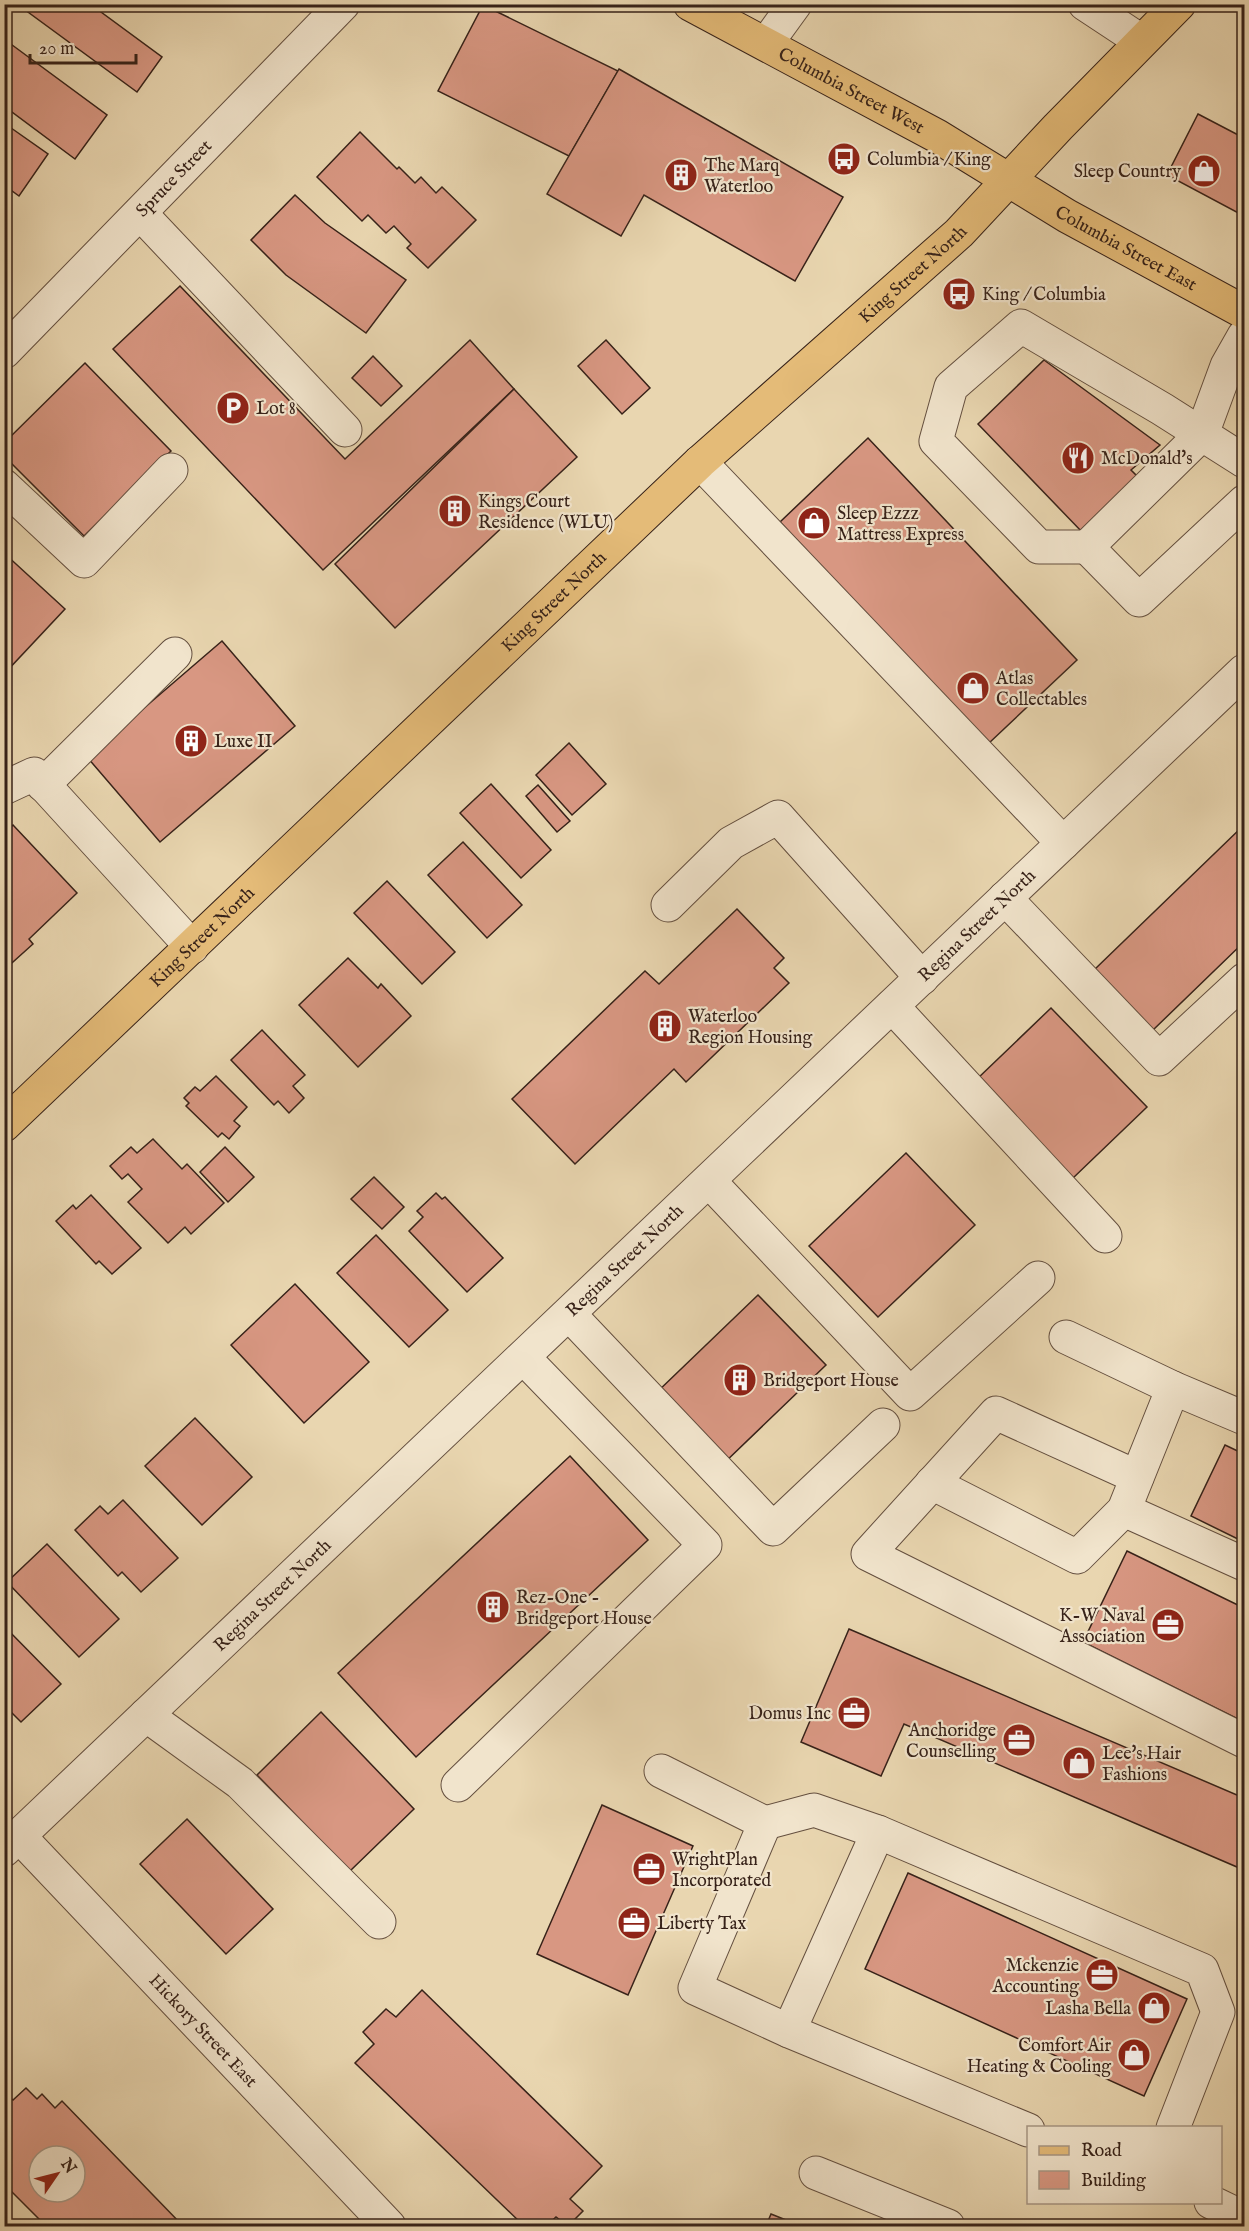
<svg xmlns="http://www.w3.org/2000/svg" width="1249" height="2231" font-family="'IM FELL English',serif">
	<style>
		.building { fill: #d89782; stroke: #372219; stroke-width: 1.5; fill-rule: evenodd }
		.lines { fill: none; stroke-linecap: round; stroke-linejoin: round }
		.minor-casing { stroke: #644f3f; stroke-width: 35 }
		.major-casing { stroke: #372219; stroke-width: 35 }
		.minor { stroke: #f1e4cc; stroke-width: 33 }
		.major { stroke: #e4bb78; stroke-width: 33 }
		.labels { text-anchor: middle; stroke-width: 4.5; stroke-linejoin: round; paint-order: stroke }
		.street-label { font-size: 18px; fill: #372219; stroke: #f1e4cc }
		.poi-label { font-size: 18px; fill: #372219; stroke: #f1e4cc; text-anchor: start }
	</style>
	<rect width="100%" height="100%" fill="#e9d6b0"/>
	<filter id="stains"><feTurbulence type="fractalNoise" baseFrequency=".00333" numOctaves="4"/><feColorMatrix values="0 0 0 0 .2 0 0 0 0 .09 0 0 0 0 .02 0 0 0 .5 -.17"/></filter>
	<radialGradient id="worn" r=".72"><stop offset=".6" stop-color="#630" stop-opacity="0"/><stop offset="1" stop-color="#630" stop-opacity=".3"/></radialGradient>
	<!-- building -->
	<g class="building">
		<polygon points="17,4 90,4 162,57 137,92"/>
		<polygon points="483,5 618,71 569,156 438,91"/>
		<polygon points="4,39 107,115 75,159 4,106"/>
		<polygon points="619,69 843,197 795,281 644,195 621,236 547,194"/>
		<polygon points="1198,114 1244,138 1244,216 1167,175"/>
		<polygon points="4,123 48,154 19,196 4,185"/>
		<polygon points="360,132 397,169 399,167 415,183 421,177 436,193 442,187 476,220 428,268 407,248 411,244 394,226 386,233 368,215 362,221 317,177"/>
		<polygon points="295,195 325,223 406,280 366,333 286,275 251,240"/>
		<polygon points="180,286 345,459 470,340 514,389 323,570 113,349"/>
		<polygon points="606,340 650,388 622,414 578,366"/>
		<polygon points="373,356 402,386 381,406 352,378"/>
		<polygon points="1044,360 1160,445 1131,470 1140,479 1083,533 978,424"/>
		<polygon points="85,363 171,451 84,536 4,456 4,443"/>
		<polygon points="514,389 577,457 395,628 335,564"/>
		<polygon points="868,438 1077,660 988,744 780,522"/>
		<polygon points="4,553 65,609 4,674"/>
		<polygon points="222,641 295,726 160,842 87,757"/>
		<polygon points="569,743 606,784 572,815 536,775"/>
		<polygon points="491,784 551,850 521,878 460,813"/>
		<polygon points="538,785 570,821 557,832 526,796"/>
		<polygon points="13,825 77,893 29,939 33,944 4,970 4,833"/>
		<polygon points="1244,825 1244,942 1152,1031 1094,970"/>
		<polygon points="463,842 522,905 487,938 428,875"/>
		<polygon points="387,881 455,952 422,984 354,913"/>
		<polygon points="737,909 784,958 774,968 789,983 686,1082 674,1069 575,1164 512,1099 645,971 659,984"/>
		<polygon points="348,958 378,988 381,984 411,1016 358,1067 299,1005"/>
		<polygon points="1051,1008 1147,1107 1072,1179 976,1080"/>
		<polygon points="262,1030 305,1075 293,1086 304,1098 289,1113 278,1101 274,1105 231,1060"/>
		<polygon points="216,1076 247,1107 234,1121 240,1126 229,1139 222,1133 218,1137 186,1106 189,1103 184,1098 195,1087 200,1091"/>
		<polygon points="153,1139 182,1169 187,1164 224,1203 191,1234 185,1227 168,1243 128,1202 142,1189 128,1174 122,1179 110,1166 131,1147 137,1153"/>
		<polygon points="225,1147 254,1177 228,1202 200,1172"/>
		<polygon points="906,1153 975,1225 878,1317 809,1246"/>
		<polygon points="374,1177 404,1207 382,1229 351,1199"/>
		<polygon points="436,1193 442,1199 445,1197 503,1258 467,1292 409,1231 423,1217 417,1211"/>
		<polygon points="91,1195 141,1248 112,1274 99,1261 96,1264 56,1221 73,1205 76,1209"/>
		<polygon points="376,1235 448,1310 409,1347 337,1273"/>
		<polygon points="295,1284 369,1362 304,1423 231,1345"/>
		<polygon points="758,1295 826,1365 721,1466 654,1395"/>
		<polygon points="195,1418 252,1477 202,1525 145,1466"/>
		<polygon points="1225,1445 1244,1454 1244,1542 1191,1516"/>
		<polygon points="570,1456 648,1540 416,1757 338,1673"/>
		<polygon points="123,1500 178,1558 141,1592 122,1572 118,1576 75,1530 100,1506 108,1514"/>
		<polygon points="47,1544 119,1619 79,1657 7,1582"/>
		<polygon points="1127,1551 1244,1608 1244,1722 1083,1642"/>
		<polygon points="4,1626 61,1684 21,1722 4,1705"/>
		<polygon points="849,1629 1244,1798 1244,1870 904,1724 881,1776 801,1742"/>
		<polygon points="321,1712 414,1809 350,1871 257,1775"/>
		<polygon points="602,1805 693,1846 628,1995 537,1954"/>
		<polygon points="187,1819 273,1909 226,1954 140,1864"/>
		<polygon points="908,1873 1187,1999 1144,2096 865,1969"/>
		<polygon points="422,1990 602,2166 570,2199 583,2211 568,2226 556,2217 546,2226 524,2226 355,2063 374,2044 363,2032 386,2009 396,2017"/>
		<path d="M26,2088l11,11 5,-5 13,14 7,-7 121,125h-137l-42,-42v-91l9,7zM39,2156h36v36h-36z"/>
		<polygon points="771,2214 801,2226 766,2226"/>
	</g>
	<g class="lines">
		<!-- minor casing -->
		<g class="minor-casing">
			<g id="minor">
				<polyline points="1085,4 1141,41"/>
				<polyline points="766,44 795,4"/>
				<polyline points="140,213 345,430"/>
				<polyline points="1244,336 1227,366 1202,434 1087,547 1139,600 1244,502"/>
				<path id="s1" d="M4,352l339,-348"/>
				<polyline points="700,462 1063,843"/>
				<polyline points="4,486 84,561 171,470"/>
				<polyline points="1087,547 1039,547 936,441 951,387 1021,326 1162,409 1244,461"/>
				<polyline points="43,785 175,654"/>
				<polyline points="4,788 34,774 192,947"/>
				<polyline points="1005,898 1159,1059 1244,980"/>
				<polyline points="668,905 731,843 778,817 922,978"/>
				<polyline points="892,1006 1105,1236"/>
				<polyline points="709,1181 910,1394 1038,1278"/>
				<polyline points="569,1314 773,1529 883,1425"/>
				<polyline points="1066,1337 1173,1388 1244,1418"/>
				<polyline points="1137,1477 996,1413 868,1554 1244,1741"/>
				<polyline points="932,1483 1077,1557 1124,1510 1173,1388"/>
				<polyline points="1124,1510 1244,1564"/>
				<polyline points="146,1715 240,1783 379,1922"/>
				<polyline points="661,1771 765,1823 695,1988 789,2031 1028,2130"/>
				<polyline points="458,1785 705,1545 523,1357"/>
				<polyline points="765,1823 814,1810 878,1832 1202,1970 1218,2012 1173,2128"/>
				<path id="s2" d="M19,1836l370,390"/>
				<path id="s3" d="M4,1850l1240,-1179"/>
				<polyline points="789,2031 878,1832"/>
				<polyline points="816,2173 948,2226"/>
				<polyline points="1211,2202 1244,2218"/>
			</g>
		</g>
		<!-- major casing -->
		<g class="major-casing">
			<g id="major">
				<path id="s4" d="M690,4l247,132 130,80 177,96"/>
				<path id="s5" d="M4,1125l696,-663 259,-229 99,-106 121,-123"/>
			</g>
		</g>
		<!-- minor -->
		<use href="#minor" class="minor"/>
		<!-- major -->
		<use href="#major" class="major"/>
	</g>
	<!-- icons -->
	<defs>
		<g id="bus-disc" transform="scale(1.725)"><circle r="9.5" fill="#8f2418" stroke="#f1e4cc"/><path d="M-5-6H5V4H4V6H2V4H-2V6H-4V4H-5ZM-3.5-4V0h7V-4ZM-3.5 1.2v1.5H-2V1.2ZM2 1.2v1.5H3.5V1.2Z" fill="#fff"/></g>
		<g id="shop-disc" transform="scale(1.725)"><circle r="9.5" fill="#8f2418" stroke="#f1e4cc"/><path d="M-5-2.5h2.3a2.7 3.5 0 0 1 5.4 0H5L5.5 6h-11ZM-1.5-2.5h3a1.5 2.3 0 0 0-3 0Z" fill="#fff"/></g>
		<g id="building-disc" transform="scale(1.725)"><circle r="9.5" fill="#8f2418" stroke="#f1e4cc"/><path d="M-4-6H4V6H1V3H-1V6H-4ZM-2.5-4.3h1.7v1.8h-1.7ZM.8-4.3h1.7v1.8H.8ZM-2.5-1h1.7V.8h-1.7ZM.8-1h1.7V.8H.8Z" fill="#fff"/></g>
		<g id="parking-disc" transform="scale(1.725)"><circle r="9.5" fill="#8f2418" stroke="#f1e4cc"/><path d="M-3.5-5.5H1a3.5 3.5 0 0 1 0 7H-1V5.5H-3.5ZM-1-3.4V-.6H.8a1.4 1.4 0 0 0 0-2.8Z" fill="#fff"/></g>
		<g id="restaurant-disc" transform="scale(1.725)"><circle r="9.5" fill="#8f2418" stroke="#f1e4cc"/><path d="M-5-6h1v4h1v-4h1v4h1v-4h1v5L-1.5 .5V6h-2V.5L-5-1ZM5-6V6H3V1.5H1.5Q1.5-4 5-6Z" fill="#fff"/></g>
		<g id="office-disc" transform="scale(1.725)"><circle r="9.5" fill="#8f2418" stroke="#f1e4cc"/><path d="M-6-3h4V-5.5h4V-3h4V5H-6ZM-1-4.5V-3h2v-1.5ZM-6 0V1H6V0Z" fill="#fff"/></g>
	</defs>
	<g fill-rule="evenodd">
		<use href="#bus-disc" x="844" y="159"/>
		<use href="#shop-disc" x="1204" y="171"/>
		<use href="#building-disc" x="681" y="175"/>
		<use href="#bus-disc" x="959" y="294"/>
		<use href="#parking-disc" x="233" y="408"/>
		<use href="#restaurant-disc" x="1078" y="458"/>
		<use href="#building-disc" x="455" y="511"/>
		<use href="#shop-disc" x="814" y="523"/>
		<use href="#shop-disc" x="973" y="688"/>
		<use href="#building-disc" x="191" y="741"/>
		<use href="#building-disc" x="665" y="1026"/>
		<use href="#building-disc" x="740" y="1380"/>
		<use href="#building-disc" x="493" y="1607"/>
		<use href="#office-disc" x="1168" y="1625"/>
		<use href="#office-disc" x="854" y="1713"/>
		<use href="#office-disc" x="1019" y="1740"/>
		<use href="#shop-disc" x="1079" y="1763"/>
		<use href="#office-disc" x="649" y="1869"/>
		<use href="#office-disc" x="634" y="1923"/>
		<use href="#office-disc" x="1102" y="1975"/>
		<use href="#shop-disc" x="1154" y="2008"/>
		<use href="#shop-disc" x="1134" y="2055"/>
	</g>
	<g class="labels">
		<!-- street labels -->
		<g class="street-label">
			<text dy="6" stroke="none"><textPath href="#s4" startOffset="183">Columbia Street West</textPath></text>
			<text dy="6" stroke="none"><textPath href="#s1" startOffset="243">Spruce Street</textPath></text>
			<text dy="6" stroke="none"><textPath href="#s4" startOffset="500">Columbia Street East</textPath></text>
			<text dy="6" stroke="none"><textPath href="#s5" startOffset="1245">King Street North</textPath></text>
			<text dy="6" stroke="none"><textPath href="#s5" startOffset="759">King Street North</textPath></text>
			<text dy="6" stroke="none"><textPath href="#s3" startOffset="1342">Regina Street North</textPath></text>
			<text dy="6" stroke="none"><textPath href="#s5" startOffset="273">King Street North</textPath></text>
			<text dy="6" stroke="none"><textPath href="#s3" startOffset="856">Regina Street North</textPath></text>
			<text dy="6" stroke="none"><textPath href="#s3" startOffset="370">Regina Street North</textPath></text>
			<text dy="6" stroke="none"><textPath href="#s2" startOffset="268">Hickory Street East</textPath></text>
		</g>
		<!-- poi labels -->
		<g class="poi-label">
			<text x="867" y="165">Columbia / King</text>
			<text x="704" y="171">The Marq<tspan x="704" dy="21">Waterloo</tspan></text>
			<text x="1181" y="177" text-anchor="end">Sleep Country</text>
			<text x="982" y="300">King / Columbia</text>
			<text x="256" y="414">Lot 8</text>
			<text x="1101" y="464">McDonald's</text>
			<text x="478" y="507">Kings Court<tspan x="478" dy="21">Residence (WLU)</tspan></text>
			<text x="837" y="519">Sleep Ezzz<tspan x="837" dy="21">Mattress Express</tspan></text>
			<text x="996" y="684">Atlas<tspan x="996" dy="21">Collectables</tspan></text>
			<text x="214" y="747">Luxe II</text>
			<text x="688" y="1022">Waterloo<tspan x="688" dy="21">Region Housing</tspan></text>
			<text x="763" y="1386">Bridgeport House</text>
			<text x="516" y="1603">Rez-One -<tspan x="516" dy="21">Bridgeport House</tspan></text>
			<text x="1145" y="1621" text-anchor="end">K-W Naval<tspan x="1145" dy="21">Association</tspan></text>
			<text x="831" y="1719" text-anchor="end">Domus Inc</text>
			<text x="996" y="1736" text-anchor="end">Anchoridge<tspan x="996" dy="21">Counselling</tspan></text>
			<text x="1102" y="1759">Lee's Hair<tspan x="1102" dy="21">Fashions</tspan></text>
			<text x="672" y="1865">WrightPlan<tspan x="672" dy="21">Incorporated</tspan></text>
			<text x="657" y="1929">Liberty Tax</text>
			<text x="1079" y="1971" text-anchor="end">Mckenzie<tspan x="1079" dy="21">Accounting</tspan></text>
			<text x="1131" y="2014" text-anchor="end">Lasha Bella</text>
			<text x="1111" y="2051" text-anchor="end">Comfort Air<tspan x="1111" dy="21">Heating &amp; Cooling</tspan></text>
		</g>
	</g>
	<!-- margin -->
	<rect width="1249" height="2231" fill="none" stroke="#e9d6b0" stroke-width="24"/>
	<rect x="6" y="6" width="1237" height="2219" fill="none" stroke="#372219" stroke-width="3"/>
	<rect x="12" y="12" width="1225" height="2207" fill="none" stroke="#372219" stroke-width="1.5"/>
	<!-- legend -->
	<rect x="1027" y="2126" width="195" height="78" fill="#f1e4cc" stroke="#a79684" stroke-width="1.5"/>
	<rect x="1039" y="2146" width="30" height="9" fill="#e4bb78" stroke="#a79684" stroke-width="1.5"/>
	<text x="1081" y="2156" font-size="18" fill="#372219">Road</text>
	<rect x="1039" y="2171" width="30" height="18" fill="#d89782" stroke="#a79684" stroke-width="1.5"/>
	<text x="1081" y="2186" font-size="18" fill="#372219">Building</text>
	<!-- north arrow -->
	<g transform="translate(57 2174) rotate(55)"><circle r="28" fill="#f1e4cc" stroke="#a79684" stroke-width="1.5"/>
	<path d="M0-4.5L10 22L0 15L-10 22Z" fill="#8f2418"/>
	<text y="-9" font-size="16" font-weight="bold" text-anchor="middle" fill="#372219">N</text>
	</g>
	<!-- scale -->
	<path d="M30 54v9h106v-9" fill="none" stroke="#372219" stroke-width="3"/>
	<text x="39" y="54" font-size="18" fill="#372219" stroke="#f1e4cc" stroke-width="4.5" paint-order="stroke">20 m</text>
	<rect width="100%" height="100%" filter="url(#stains)"/>
	<rect width="100%" height="100%" fill="url(#worn)"/>
</svg>
